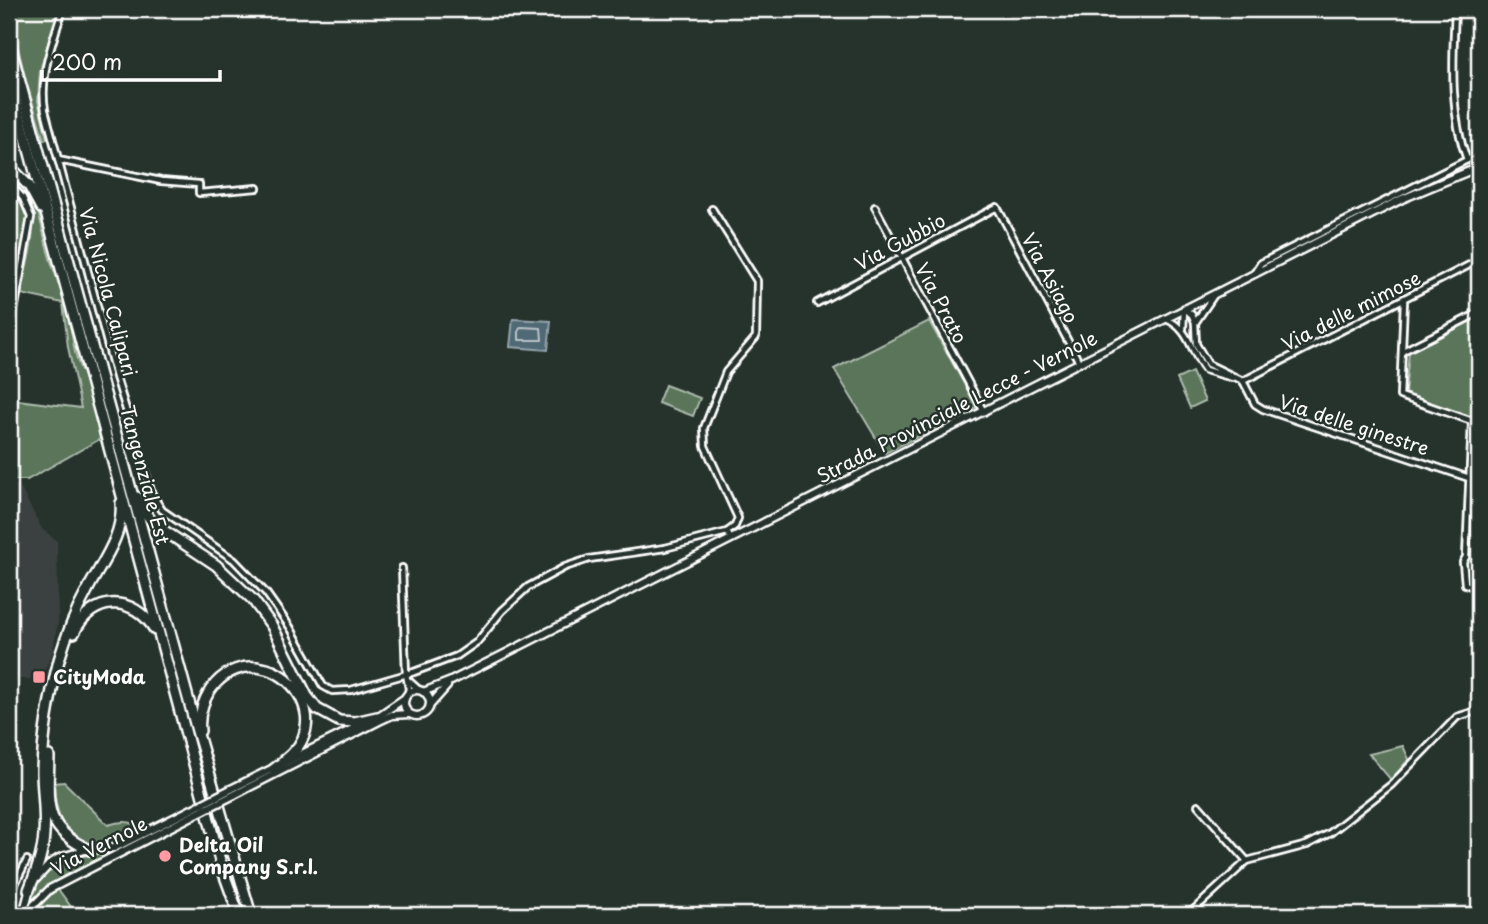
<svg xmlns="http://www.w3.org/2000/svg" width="1488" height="924" font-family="'Playpen Sans',sans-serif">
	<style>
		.built { fill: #3b413f }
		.green { fill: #5a745a; stroke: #acbaac; stroke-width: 2 }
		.water { fill: #506974; stroke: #96a5ac; stroke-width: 2 }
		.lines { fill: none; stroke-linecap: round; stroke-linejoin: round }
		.shore { stroke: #b9c3c7; stroke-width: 2 }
		.street-casing { stroke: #fff; stroke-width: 10 }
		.secondary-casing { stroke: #fff; stroke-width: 11 }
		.highway-casing { stroke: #fff; stroke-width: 14 }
		.street { stroke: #26332d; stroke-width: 4.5 }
		.secondary { stroke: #26332d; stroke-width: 6 }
		.highway { stroke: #26332d; stroke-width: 9 }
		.secondary-bridge-casing { stroke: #fff; stroke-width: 11; stroke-linecap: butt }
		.secondary-bridge { stroke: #26332d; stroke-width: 6 }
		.poi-dot { fill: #ff9aa2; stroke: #26332d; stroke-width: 2.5 }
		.labels { text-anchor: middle; stroke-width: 5; stroke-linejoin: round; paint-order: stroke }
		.street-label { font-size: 19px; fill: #fff; stroke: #26332d }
		.poi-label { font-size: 19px; font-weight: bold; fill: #fff; stroke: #26332d; text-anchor: start }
	</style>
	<rect width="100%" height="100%" fill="#26332d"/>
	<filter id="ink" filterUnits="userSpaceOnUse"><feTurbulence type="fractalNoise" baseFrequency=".0143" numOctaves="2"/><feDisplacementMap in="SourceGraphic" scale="14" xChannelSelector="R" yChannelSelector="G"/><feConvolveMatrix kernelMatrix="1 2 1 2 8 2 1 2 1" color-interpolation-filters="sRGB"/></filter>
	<g filter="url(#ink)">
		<!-- built -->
		<polygon class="built" points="9,484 19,485 42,529 57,541 58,622 52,655 40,679 9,679"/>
		<!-- green -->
		<g class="green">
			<polygon points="9,9 58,9 40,71 38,101 47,139 44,140 26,81"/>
			<path d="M9,170c37,34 29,58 45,100 9,25 16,50 20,77 2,14 9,27 14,40 5,17 9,35 12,52l-73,41h-18v-81l72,9 -13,-61 -5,-44 -42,-9c8,-47 27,-79 -12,-116z"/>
			<polygon points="9,187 22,203 28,221 9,320"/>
			<polygon points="1475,319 1479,321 1479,410 1469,416 1405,394 1409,352"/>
			<polygon points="929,321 977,407 885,453 834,369"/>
			<polygon points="1192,372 1205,401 1190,408 1177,379"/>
			<polygon points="665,385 700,398 693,416 658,403"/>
			<polygon points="1403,746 1409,759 1391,780 1369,754"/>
			<path d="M64,782l44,43c12,-4 24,-5 34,3 -9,5 -20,12 -30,15 -43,13 -57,-26 -58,-60z"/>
			<path d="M118,850l-77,41 -13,19c9,-55 47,-52 90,-60z"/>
			<polygon points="58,889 77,915 33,915 42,899"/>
		</g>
		<!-- water -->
		<polygon class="water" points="513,319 551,321 548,350 510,347"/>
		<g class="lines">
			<!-- shore -->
			<polygon class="shore" points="521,327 541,328 542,340 519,340 519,330"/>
			<!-- street casing -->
			<g class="street-casing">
				<g id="street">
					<path d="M63,9c-10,32 -24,66 -18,101l71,267 36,117 10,16 72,50 32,33 24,34 33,59 9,5 19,-1 63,-18 43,-16 20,-14 25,-31 26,-24 37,-20 24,-8 76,-11 62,-16 4,7"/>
					<polyline points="58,160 161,181 199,184 199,193 257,188"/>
					<polyline points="1467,160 1479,154"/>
					<polyline points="9,183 23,198 31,217 9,339"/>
					<polyline points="875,207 984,412"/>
					<polyline points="712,209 757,281 756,337 726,372 704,428 705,446 738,518 735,526 727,532"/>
					<path d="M1255,272l6,-9 206,-103c-18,-49 -14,-101 -12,-151"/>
					<polyline points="1214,295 1195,323 1196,344 1208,364 1243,381"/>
					<polyline points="1404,301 1400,396 1472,421 1479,418"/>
					<polyline points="817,303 997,207 1079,362"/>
					<polyline points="1184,308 1192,315 1195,322"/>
					<path d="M1166,319c24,10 24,32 39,51l28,8"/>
					<polyline points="1183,329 1184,310"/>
					<polyline points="1403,351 1476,314 1479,315"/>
					<polyline points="1243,381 1479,260"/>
					<polyline points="1243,381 1255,404 1263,409 1469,478"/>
					<polyline points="1472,421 1466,557 1463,562 1465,584 1479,589"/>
					<polyline points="402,568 406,674 409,689 407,695"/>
					<polyline points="409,681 419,690"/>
					<polyline points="1198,805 1247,861"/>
					<polyline points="9,896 27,860"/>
					<polyline points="1188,915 1247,861 1307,845 1330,833 1391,785 1457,717 1479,710"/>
				</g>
			</g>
			<!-- secondary casing -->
			<g class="secondary-casing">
				<g id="secondary">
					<circle cx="417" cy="703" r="13"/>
					<polyline points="423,692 451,681 1402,199 1479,167"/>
					<polyline points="431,704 447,686"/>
					<polyline points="231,789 377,717 405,698"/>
					<polyline points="234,795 379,721 392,715 409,714"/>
					<polyline points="36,879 50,864 59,858 85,850 114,848 190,810"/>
					<polyline points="23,915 30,888"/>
					<polyline points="30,915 34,905 50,889 192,816"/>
				</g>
			</g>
			<!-- highway casing -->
			<g class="highway-casing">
				<g id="highway">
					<polyline points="9,42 197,731 251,915"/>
					<polyline points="9,75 222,868 239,915"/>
					<polyline points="9,166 29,186 41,208"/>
					<polyline points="137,497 143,510 154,524 216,565 253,600 272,626 307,696 317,709 339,721 355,722 377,717"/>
					<path d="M74,633c18,-38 59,-39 81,-3"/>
					<path d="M200,731c-4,-35 25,-71 62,-63 30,5 54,41 41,70 -6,14 -18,22 -29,31"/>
					<path d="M49,756c-1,47 -7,73 41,94"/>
					<path d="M29,890c7,-18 14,-36 15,-56 2,-21 -2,-43 -2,-64 1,-37 8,-75 17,-110 7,-24 16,-47 28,-69 14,-28 37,-55 34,-88"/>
				</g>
			</g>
			<!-- street -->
			<use href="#street" class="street"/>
			<!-- secondary -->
			<use href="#secondary" class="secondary"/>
			<!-- highway -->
			<use href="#highway" class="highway"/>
			<!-- secondary-bridge casing -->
			<g class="secondary-bridge-casing">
				<g id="secondary-bridge">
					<polyline points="190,810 231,789"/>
					<polyline points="192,816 234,795"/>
				</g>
			</g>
			<!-- secondary-bridge -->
			<use href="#secondary-bridge" class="secondary-bridge"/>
		</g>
	</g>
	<!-- markers -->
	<g class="poi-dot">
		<rect x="32" y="670" width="14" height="14" rx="3.5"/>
		<circle cx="165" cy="856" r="7"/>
	</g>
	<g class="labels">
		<!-- street labels -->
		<g class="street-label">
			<text transform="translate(900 242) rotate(-28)" y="7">Via Gubbio</text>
			<text transform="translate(1050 278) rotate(62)" y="7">Via Asiago</text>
			<text transform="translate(108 292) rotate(75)" y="7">Via Nicola Calipari</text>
			<text transform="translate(941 303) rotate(62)" y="7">Via Prato</text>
			<text transform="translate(1351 311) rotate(-27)" y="7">Via delle mimose</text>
			<text transform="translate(957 407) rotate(-27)" y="7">Strada Provinciale Lecce - Vernole</text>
			<text transform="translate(1354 425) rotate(18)" y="7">Via delle ginestre</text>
			<text transform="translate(145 475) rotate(75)" y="7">Tangenziale Est</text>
			<text transform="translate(99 846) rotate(-27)" y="7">Via Vernole</text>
		</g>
		<!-- poi labels -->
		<g class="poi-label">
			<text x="53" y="684">CityModa</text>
			<text x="179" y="852">Delta Oil<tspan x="179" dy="22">Company S.r.l.</tspan></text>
		</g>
	</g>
	<!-- margin -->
	<rect width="1488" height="924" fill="none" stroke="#26332d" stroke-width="35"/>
	<rect x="18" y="18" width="1453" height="889" fill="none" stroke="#fff" stroke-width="2.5" filter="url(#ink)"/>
	<!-- scale -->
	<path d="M42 70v10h178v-10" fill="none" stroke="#ffffff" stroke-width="3.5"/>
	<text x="52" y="70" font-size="21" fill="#ffffff" stroke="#26332d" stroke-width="5" paint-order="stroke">200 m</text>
</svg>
